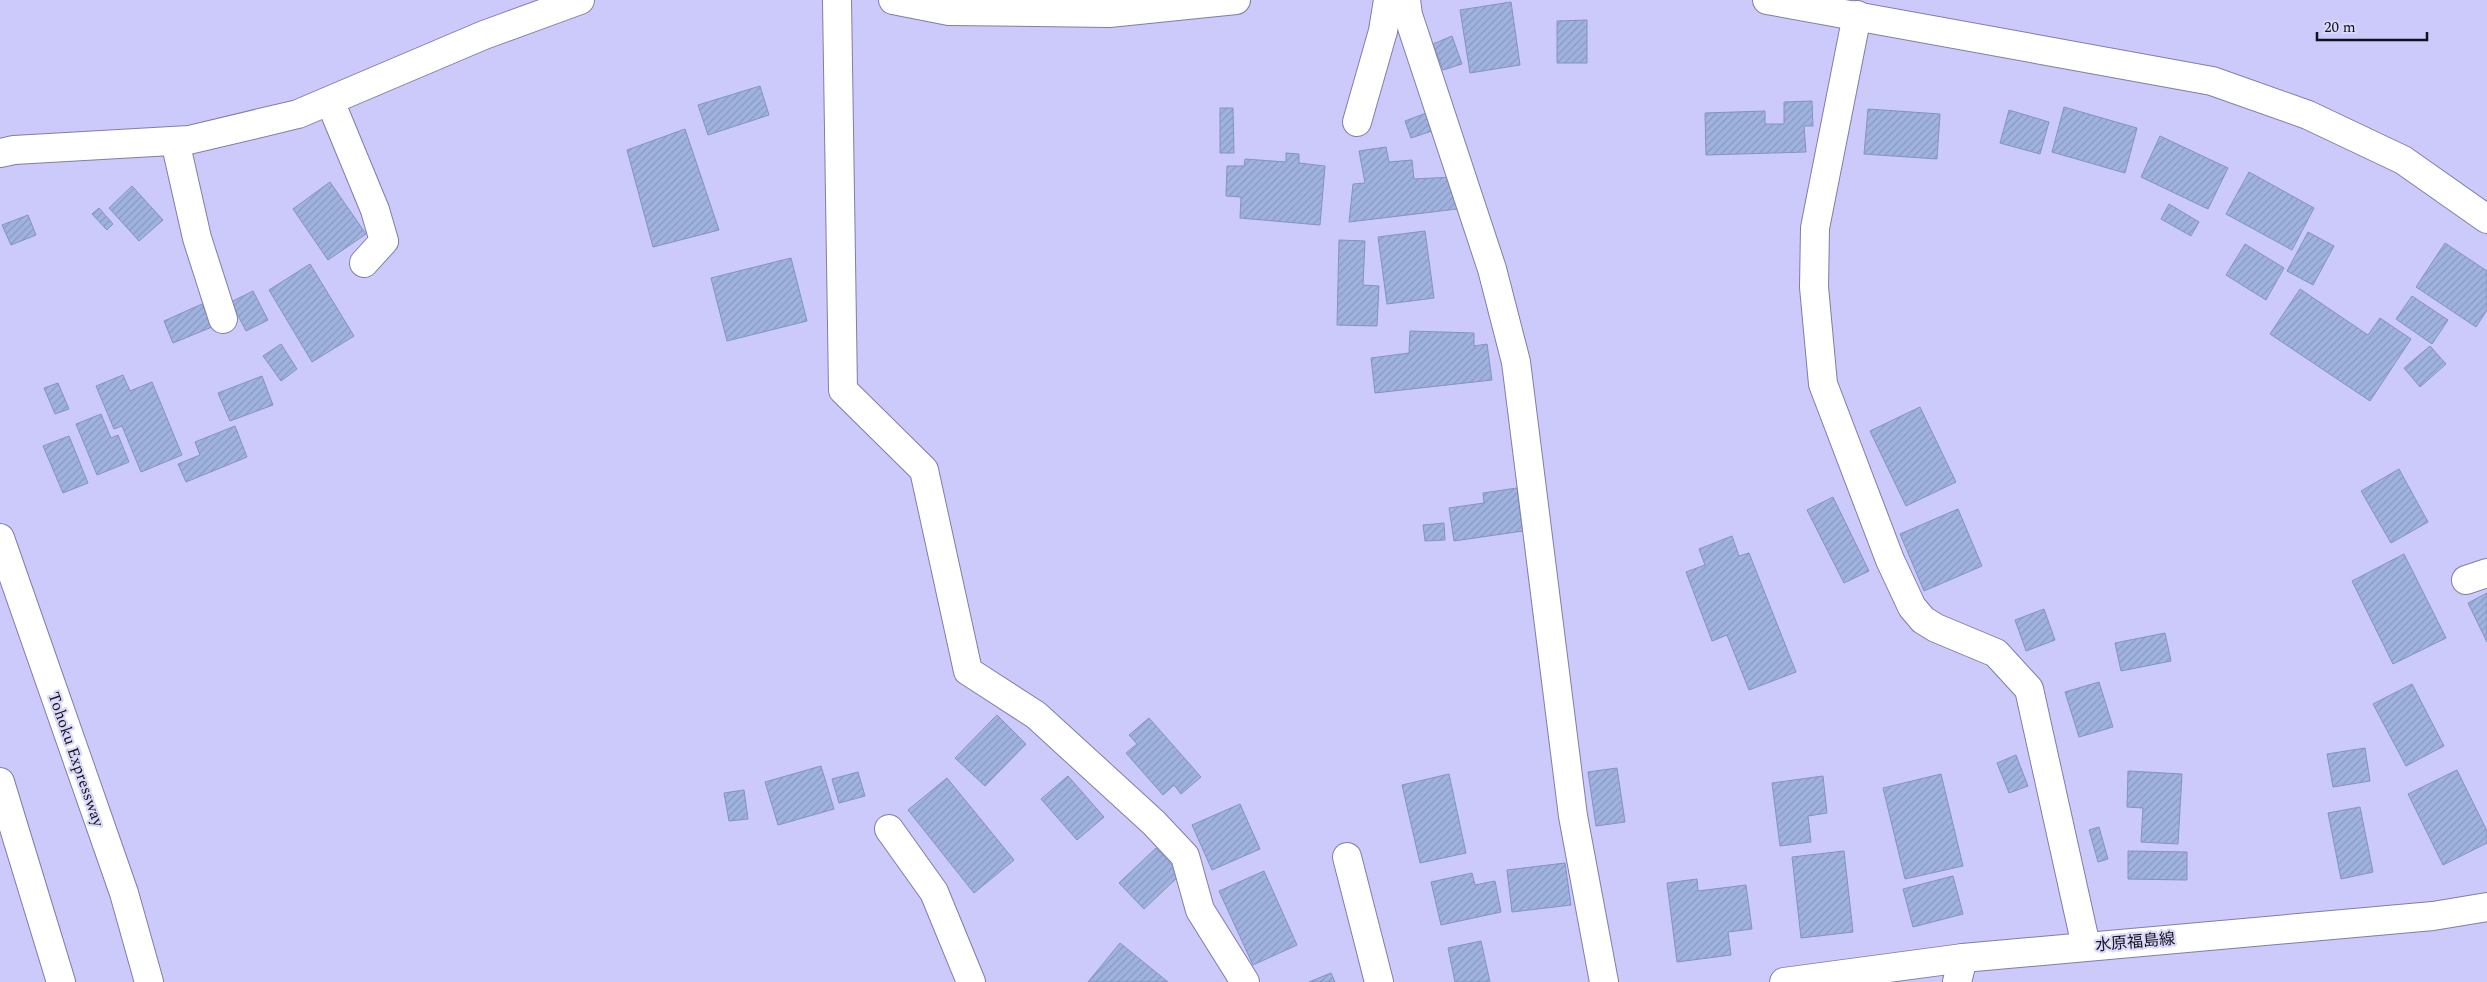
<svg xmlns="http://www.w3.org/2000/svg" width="2487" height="982" font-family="Spectral,'Noto Sans JP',serif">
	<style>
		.building { fill: url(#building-hatch); stroke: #8294c0 }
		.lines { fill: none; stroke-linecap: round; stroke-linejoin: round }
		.minor-casing { stroke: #807dab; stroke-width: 30 }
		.secondary-casing { stroke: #807dab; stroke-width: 30 }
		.motorway-casing { stroke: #807dab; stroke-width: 30 }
		.minor { stroke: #fff; stroke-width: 28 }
		.secondary { stroke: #fff; stroke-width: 28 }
		.motorway { stroke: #fff; stroke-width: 28 }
		.labels { text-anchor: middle; stroke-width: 4.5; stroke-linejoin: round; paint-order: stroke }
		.street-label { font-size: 16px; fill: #121122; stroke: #dad9f7 }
	</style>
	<defs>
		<pattern id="building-hatch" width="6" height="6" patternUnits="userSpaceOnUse" patternTransform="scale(1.25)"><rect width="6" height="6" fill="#a0b3e0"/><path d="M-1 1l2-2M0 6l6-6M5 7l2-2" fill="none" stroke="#8999c0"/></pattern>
	</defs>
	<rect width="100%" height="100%" fill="#ccc9fb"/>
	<!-- building -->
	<g class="building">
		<polygon points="1511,2 1520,65 1470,73 1460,10"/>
		<polygon points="1587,20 1587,63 1557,63 1557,21"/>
		<polygon points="1452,36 1462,64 1443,70 1433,44"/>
		<polygon points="760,86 769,115 708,135 698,105"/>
		<polygon points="1812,101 1813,126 1804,126 1806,152 1706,155 1705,113 1765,111 1765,124 1784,124 1784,102"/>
		<polygon points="2064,107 2137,128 2125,173 2052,152"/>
		<polygon points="1220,108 1233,108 1234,153 1220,153"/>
		<polygon points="1868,109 1940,114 1937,159 1864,154"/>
		<polygon points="2009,110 2049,122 2040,154 2000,143"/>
		<polygon points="1429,112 1435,130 1411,138 1405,121"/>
		<polygon points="685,129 719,230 653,247 627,150"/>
		<polygon points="2160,136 2228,168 2208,209 2141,177"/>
		<polygon points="1386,147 1389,162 1412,160 1414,179 1453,177 1457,209 1349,222 1353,184 1365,183 1359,151"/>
		<polygon points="1286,153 1299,154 1299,163 1325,166 1320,225 1240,218 1241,197 1226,196 1227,166 1244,166 1245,159 1286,162"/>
		<polygon points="2249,172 2314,208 2292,250 2226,214"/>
		<polygon points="330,182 366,234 328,260 293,209"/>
		<polygon points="132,186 163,220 139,241 109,208"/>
		<polygon points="2169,204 2199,222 2191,236 2161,219"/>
		<polygon points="99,208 113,224 107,230 92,214"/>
		<polygon points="28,215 36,235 11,245 2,225"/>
		<polygon points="1425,231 1434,298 1387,304 1378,237"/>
		<polygon points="2308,232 2334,246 2313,285 2287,271"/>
		<polygon points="1339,240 1365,241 1363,285 1379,286 1377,326 1337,325"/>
		<polygon points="2445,243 2487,271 2487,310 2476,327 2416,287"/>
		<polygon points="2245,244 2284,268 2266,300 2226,275"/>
		<polygon points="791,258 807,321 727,341 711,278"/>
		<polygon points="310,264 354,336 312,362 269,290"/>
		<polygon points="2300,289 2368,335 2380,318 2411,339 2370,401 2270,334"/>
		<polygon points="253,291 268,320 246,331 231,302"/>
		<polygon points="2412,296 2448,320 2432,344 2396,319"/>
		<polygon points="202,304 212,327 173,343 164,321"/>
		<polygon points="1410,331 1474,333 1474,346 1487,344 1492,380 1375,393 1371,358 1409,353"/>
		<polygon points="281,344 297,369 281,381 263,356"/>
		<polygon points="2430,346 2446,364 2420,387 2404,368"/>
		<polygon points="123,375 130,391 152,382 182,455 141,472 122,426 114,429 96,386"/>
		<polygon points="262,376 273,405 230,421 218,393"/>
		<polygon points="58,383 69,409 55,414 44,388"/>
		<polygon points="1920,407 1956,482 1906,506 1870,431"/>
		<polygon points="101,414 111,438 118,435 129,462 97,475 76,424"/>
		<polygon points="235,426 247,457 186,482 178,464 200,455 195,442"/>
		<polygon points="69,436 88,483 63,493 43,446"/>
		<polygon points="2399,469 2428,522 2391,543 2361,491"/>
		<polygon points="1517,488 1523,531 1454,541 1449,508 1484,503 1483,493"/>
		<polygon points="1833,497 1869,571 1844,583 1807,510"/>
		<polygon points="1958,509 1982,566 1924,591 1900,534"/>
		<polygon points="1444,523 1445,540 1425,541 1423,525"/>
		<polygon points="1732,536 1739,556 1749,553 1796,672 1749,690 1727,635 1712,641 1686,572 1705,565 1699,549"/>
		<polygon points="2404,554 2446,638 2393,664 2352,581"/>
		<polygon points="2487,593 2487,642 2468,603"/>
		<polygon points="2044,609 2055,640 2026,651 2015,620"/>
		<polygon points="2165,633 2171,661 2121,671 2115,643"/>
		<polygon points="2099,682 2113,727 2079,737 2065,692"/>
		<polygon points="2412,684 2444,746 2406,766 2373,704"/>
		<polygon points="997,715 1026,744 985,786 955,758"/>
		<polygon points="1149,718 1201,777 1181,794 1174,785 1163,795 1126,753 1137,744 1129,735"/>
		<polygon points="2365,748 2370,781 2333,787 2327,754"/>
		<polygon points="2016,755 2028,786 2009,793 1997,763"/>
		<polygon points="821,766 834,809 778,825 765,782"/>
		<polygon points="1617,768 1625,822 1596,826 1588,772"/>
		<polygon points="2457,770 2487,831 2487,843 2443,865 2408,794"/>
		<polygon points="2128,771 2182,774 2178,844 2141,842 2143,808 2127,807"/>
		<polygon points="858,772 865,796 839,803 832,779"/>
		<polygon points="1449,774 1466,853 1420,863 1402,785"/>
		<polygon points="1941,774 1963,866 1905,879 1883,788"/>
		<polygon points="1068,776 1104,817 1077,840 1041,799"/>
		<polygon points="1823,776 1827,813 1808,816 1811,842 1780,846 1772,783"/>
		<polygon points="947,778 1014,860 974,893 908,810"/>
		<polygon points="744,790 748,819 729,821 724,793"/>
		<polygon points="1240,804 1260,849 1212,870 1192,825"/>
		<polygon points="2360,807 2373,872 2341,879 2328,813"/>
		<polygon points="2099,827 2108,859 2098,862 2089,830"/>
		<polygon points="1156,848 1181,874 1144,909 1119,883"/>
		<polygon points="1844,851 1853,932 1801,938 1792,857"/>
		<polygon points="2128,851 2187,852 2187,880 2128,879"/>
		<polygon points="1565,863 1571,905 1512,912 1507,870"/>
		<polygon points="1264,871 1297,945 1253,965 1219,891"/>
		<polygon points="1472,873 1475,885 1495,881 1501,912 1441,925 1431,882"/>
		<polygon points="1953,876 1963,914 1913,927 1903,889"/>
		<polygon points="1697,879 1698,891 1746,885 1752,929 1728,932 1731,955 1677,962 1667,883"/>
		<polygon points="1481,941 1490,982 1455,982 1448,948"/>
		<polygon points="1120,943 1168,982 1088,982"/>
		<polygon points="1331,973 1335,982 1309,982"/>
	</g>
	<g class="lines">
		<!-- minor casing -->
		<g class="minor-casing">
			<g id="minor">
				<polyline points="837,0 843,390 924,470 968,671 1036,715 1154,823 1185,856 1200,910 1245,982"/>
				<polyline points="893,0 949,11 1109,13 1236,0"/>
				<polyline points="1406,0 1408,15 1492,269 1516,362 1573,816 1604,982"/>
				<polyline points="1767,0 2212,81 2308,115 2403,160 2487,219"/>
				<polyline points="1857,15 1815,228 1814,287 1823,384 1890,560 1912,607 1923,620 1936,628 1996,653 2029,689 2086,946"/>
				<polyline points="330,101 375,210 384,241 364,263"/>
				<polyline points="1357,122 1383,31 1388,0"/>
				<polyline points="175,141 197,238 223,319"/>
				<polyline points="0,153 14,150 189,140 298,114 484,35 580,0"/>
				<polyline points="2466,580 2487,573"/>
				<polyline points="889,829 934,892 971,982"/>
				<polyline points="1347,857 1379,982"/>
				<polyline points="1957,982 1963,958"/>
			</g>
		</g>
		<!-- secondary casing -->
		<g class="secondary-casing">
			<polyline id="secondary" points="1784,982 1963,958 2433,916 2487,907"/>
		</g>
		<!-- motorway casing -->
		<g class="motorway-casing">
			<g id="motorway">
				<polyline points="0,538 124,893 149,982"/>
				<polyline points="0,782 61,982"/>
			</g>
		</g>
		<!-- minor -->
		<use href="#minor" class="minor"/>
		<!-- secondary -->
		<use href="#secondary" class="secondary"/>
		<!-- motorway -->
		<use href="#motorway" class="motorway"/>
	</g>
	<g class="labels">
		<!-- street labels -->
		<g class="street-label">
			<text transform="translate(77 759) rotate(71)" y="6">Tohoku Expressway</text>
			<text transform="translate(2135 941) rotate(-5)" y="6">水原福島線</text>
		</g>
	</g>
	<!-- scale -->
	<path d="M2317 32v8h110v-8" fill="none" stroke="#121122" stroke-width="2.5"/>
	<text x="2324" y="32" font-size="15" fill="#121122" stroke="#dad9f7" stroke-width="4" paint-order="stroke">20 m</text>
</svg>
